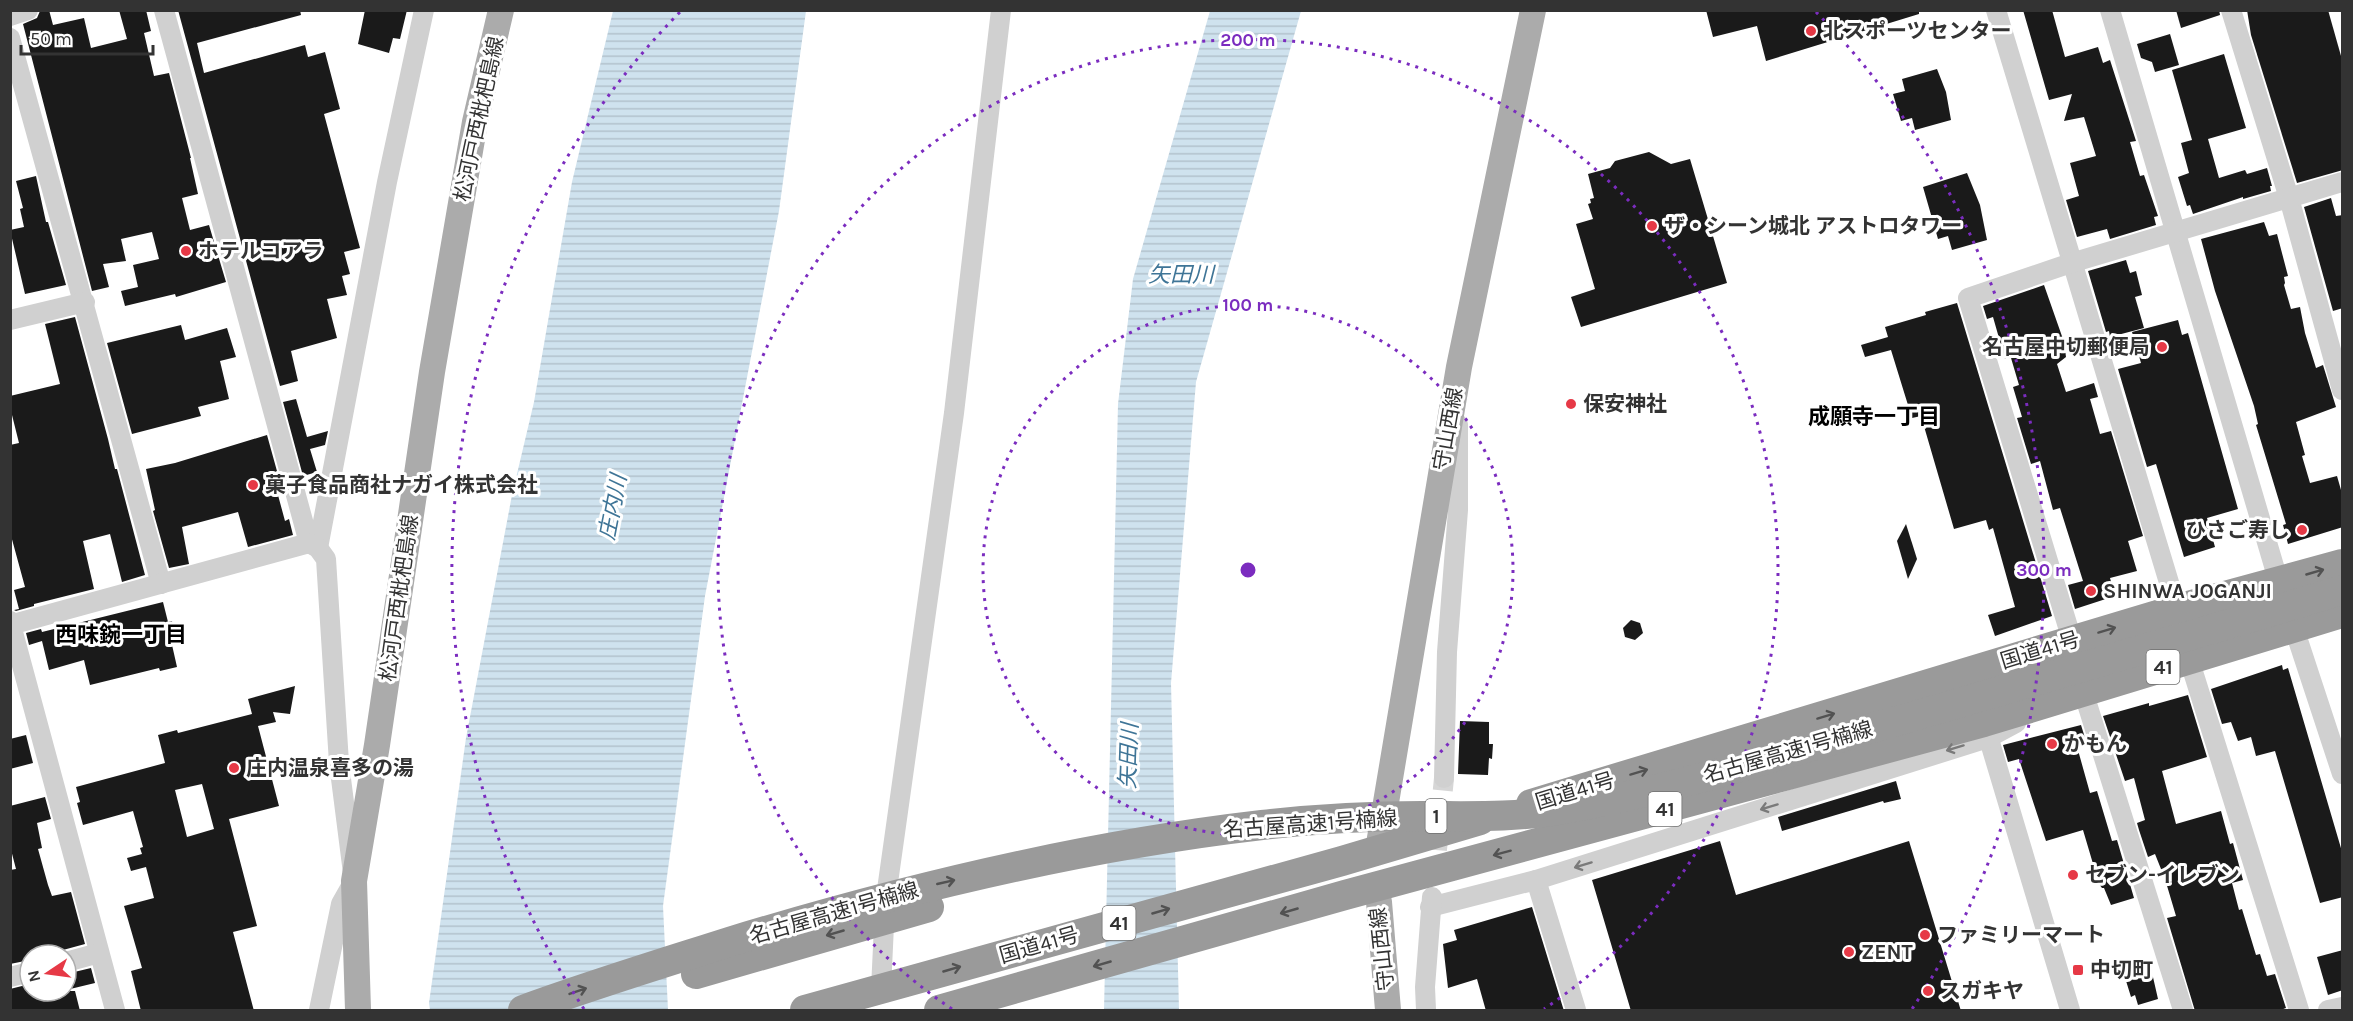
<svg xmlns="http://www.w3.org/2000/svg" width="2353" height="1021" font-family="Karla,'Noto Sans JP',sans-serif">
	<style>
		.water { fill: url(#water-rules) }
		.building { fill: #1a1a1a; fill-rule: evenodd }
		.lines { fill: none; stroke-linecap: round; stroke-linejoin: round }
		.minor-tunnel { stroke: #d6d6d6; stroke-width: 20; stroke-dasharray: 20 10; stroke-linecap: butt }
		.minor { stroke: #d0d0d0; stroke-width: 20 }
		.major { stroke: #ababab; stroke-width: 26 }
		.highway { stroke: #9a9a9a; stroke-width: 30 }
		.highway-bridge { stroke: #9a9a9a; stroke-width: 30 }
		.oneway { stroke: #525252 }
		.oneway2 { stroke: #7a7a7a }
		.ring { fill: none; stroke: #7b2cbf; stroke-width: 3; stroke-dasharray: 3 6 }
		.poi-dot { fill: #e63946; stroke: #fff; stroke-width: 2 }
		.labels { text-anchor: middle; stroke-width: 6; stroke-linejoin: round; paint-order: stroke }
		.shield { fill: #fff; stroke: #707070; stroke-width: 1.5 }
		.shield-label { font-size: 20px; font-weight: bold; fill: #333 }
		.poi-label { font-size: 21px; font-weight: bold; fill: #333; stroke: #fff; text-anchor: start }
		.street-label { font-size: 21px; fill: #333; stroke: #fff }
		.water-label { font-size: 22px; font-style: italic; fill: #3f7597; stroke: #fff }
		.neighbourhood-label { font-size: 22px; font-weight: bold; fill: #000; stroke: #fff }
		.centre { fill: #7b2cbf; stroke: #fff; stroke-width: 3 }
		.ring-label { font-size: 18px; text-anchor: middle; font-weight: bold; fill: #7b2cbf; stroke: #fff; stroke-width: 6; stroke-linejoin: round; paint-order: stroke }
	</style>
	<defs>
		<pattern id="water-rules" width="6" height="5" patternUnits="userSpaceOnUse" patternTransform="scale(1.5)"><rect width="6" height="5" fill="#cfe2ee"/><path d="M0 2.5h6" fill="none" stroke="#b2c2cd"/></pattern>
	</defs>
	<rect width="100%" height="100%" fill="#fff"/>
	<!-- water -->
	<g class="water">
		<polygon points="613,11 806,11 779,211 705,596 663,906 668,1010 430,1010 429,1003 466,738 512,495 534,402 572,182"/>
		<polygon points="1210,11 1301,11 1196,382 1171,683 1179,1010 1104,1010 1118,404 1133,279"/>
	</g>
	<!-- building -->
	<g class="building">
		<polygon points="49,10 53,25 84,18 91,48 127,39 119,10 146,10 151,31 144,33 154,76 169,73 191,158 190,158 198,194 182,198 190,230 209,225 226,282 176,297 175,294 125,306 121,291 138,287 133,265 159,259 152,232 121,239 126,261 103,264 109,287 92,291 23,24 37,18 40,11"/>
		<polygon points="178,10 300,10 301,15 197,43 204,73 305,45 308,57 325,52 340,109 324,114 360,248 344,252 350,274 342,276 347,295 327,299 337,338 291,351 298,381 280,386"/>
		<polygon points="365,10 407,10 400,39 393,38 389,53 358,44"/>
		<polygon points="1706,10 1919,10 1919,14 1766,61 1757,26 1713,37"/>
		<polygon points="2023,10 2052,10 2065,57 2098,47 2103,63 2110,60 2136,141 2130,142 2140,176 2144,175 2158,216 2154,217 2156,225 2110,239 2107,229 2077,237 2066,200 2079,196 2070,163 2096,156 2084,117 2064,121 2072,94 2049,100"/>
		<polygon points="2176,10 2219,10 2220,15 2181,28"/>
		<polygon points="2247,10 2328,10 2343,63 2343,170 2297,183 2251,35"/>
		<polygon points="2170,34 2179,65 2155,72 2152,62 2141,58 2137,44"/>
		<polygon points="2224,54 2246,128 2208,139 2219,178 2245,170 2247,174 2267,168 2272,186 2270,186 2271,191 2243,199 2243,197 2193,214 2190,205 2187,206 2178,177 2189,173 2181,143 2192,140 2172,70"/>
		<polygon points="1937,69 1946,92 1951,120 1915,130 1912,118 1901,121 1893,94 1905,91 1902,79"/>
		<polygon points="1649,152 1671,164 1690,159 1727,283 1581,327 1571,297 1595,289 1576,224 1593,219 1588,204 1591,203 1590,199 1594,198 1588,174 1610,168 1615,161"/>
		<polygon points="1967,173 1980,205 1987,240 1952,250 1948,236 1938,239 1923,187"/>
		<polygon points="36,176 46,222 48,222 66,285 25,294 10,230 24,227 20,209 23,208 16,181"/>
		<polygon points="2331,198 2336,216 2343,215 2343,308 2333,311 2304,207"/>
		<polygon points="2264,222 2269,236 2277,234 2288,276 2284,277 2285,283 2284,285 2291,309 2300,307 2305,333 2316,368 2323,365 2336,407 2296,422 2305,455 2302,456 2310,483 2337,476 2343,497 2343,527 2288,544 2283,525 2286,524 2256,425 2258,424 2254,406 2215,291 2201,239"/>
		<polygon points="2126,260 2130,273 2136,271 2142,295 2135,297 2144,328 2110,337 2109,331 2106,332 2088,271"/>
		<polygon points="2044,285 2064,342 2066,357 2057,364 2066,392 2094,383 2098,397 2090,399 2100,434 2111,431 2143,536 2128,541 2137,571 2110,578 2115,596 2075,609 2068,585 2083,581 2060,508 2053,510 2040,461 2031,464 2017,418 2022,417 2013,387 2019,385 2011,358 2005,359 1993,317 1987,319 1983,306"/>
		<polygon points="1957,303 2052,616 1995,636 1988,615 2015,607 1993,528 1989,530 1986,520 1954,529 1921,416 1912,418 1891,350 1865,357 1861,345 1888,337 1885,327 1926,315 1925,312"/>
		<polygon points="75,317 108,439 115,469 117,469 145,575 122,582 110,534 83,541 94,589 34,604 34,606 16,611 14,610 19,609 14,590 25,587 10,532 10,445 19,443 10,407 10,396 60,384 45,324"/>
		<polygon points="2178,320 2182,335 2188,333 2238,509 2207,518 2215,547 2184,557 2156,464 2147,467 2118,369 2141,363 2132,332"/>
		<polygon points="181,325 185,340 227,328 236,357 220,361 229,399 198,407 201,416 132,434 107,343"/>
		<polygon points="296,399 307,437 328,431 325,445 310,449 317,472 303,476 283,402"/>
		<polygon points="267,435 280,482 275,484 285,521 289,519 293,535 248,547 238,512 182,527 189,564 169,568 153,511 155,510 146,469 175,463"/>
		<polygon points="1906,524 1917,559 1908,579 1897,541"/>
		<polygon points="163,602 168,622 172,621 175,635 170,636 177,667 160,671 159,668 90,685 84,660 49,670 42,641 29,645 26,633 41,629 42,632"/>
		<polygon points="1631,620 1640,623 1643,633 1635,640 1625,637 1623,628"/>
		<polygon points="2282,665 2283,670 2288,668 2343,855 2343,897 2320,903 2275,751 2256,756 2251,737 2238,741 2231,722 2222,724 2211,689"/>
		<path d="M295,686l-5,28 -17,-2 3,10 -18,4 21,80 -50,13 28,107 -24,6 21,79h-113l-10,-40 11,-3 -18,-62 30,-8 -8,-31 -15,4 -4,-13 15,-4 -2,-6 3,-1 -10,-36 -50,14 -6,-22 3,-1 -4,-15 89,-24 -7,-28 19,-5 1,3 74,-19 -4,-15zM202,784l12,45 -27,8 -12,-47z"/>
		<polygon points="2188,695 2207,757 2162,771 2176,824 2221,811 2230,844 2233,843 2243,880 2232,883 2239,910 2242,909 2256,955 2260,954 2267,976 2275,974 2286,1008 2278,1011 2195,1011 2167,918 2176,916 2165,879 2155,854 2148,857 2139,830 2137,823 2145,820 2134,778 2125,781 2103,716 2149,703 2149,706"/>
		<polygon points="1460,721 1489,722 1489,744 1493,744 1492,759 1489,758 1488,775 1458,774"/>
		<polygon points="2081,725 2086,741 2076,743 2090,793 2097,791 2112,841 2117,840 2134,898 2111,905 2104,888 2102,888 2099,884 2083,830 2046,841 2019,759 2008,762 2003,745"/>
		<polygon points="26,735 33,763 10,769 10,739"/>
		<polygon points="1896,781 1901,799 1884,803 1883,801 1782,831 1778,817"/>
		<polygon points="45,797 51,819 37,823 42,848 38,849 48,885 52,896 71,892 85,944 63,950 57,955 30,955 30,960 10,964 10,870 16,869 10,846 10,806"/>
		<polygon points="1720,841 1736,895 1909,841 1961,1011 1631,1011 1592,880"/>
		<polygon points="1532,907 1564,1011 1486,1011 1477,979 1448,988 1443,944 1457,940 1454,930"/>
		<polygon points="2343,950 2343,990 2328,995 2317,957"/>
		<polygon points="2150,964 2158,999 2138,1005 2135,995 2131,997 2123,971"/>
		<polygon points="91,968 95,983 66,990 66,974"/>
		<polygon points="30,984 30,991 75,991 80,1011 10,1011 10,989"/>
	</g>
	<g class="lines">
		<!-- minor-tunnel -->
		<polyline class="minor-tunnel" points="1434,880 1444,778"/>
		<!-- minor -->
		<g class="minor">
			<polyline points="164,10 309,543"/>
			<polyline points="1996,10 2177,609"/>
			<polyline points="2110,10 2279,583"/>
			<polyline points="2231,10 2289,198 2342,390"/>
			<polyline points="10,16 28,10"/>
			<polyline points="10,38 161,584"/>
			<polyline points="10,320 85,302"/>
			<polyline points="318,548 387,182 424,10"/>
			<polyline points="10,621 115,1010"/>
			<polyline points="10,625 309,543 318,548 326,559 339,763 354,881 341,904 319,1010"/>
			<polyline points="2294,628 2342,774"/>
			<polyline points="2072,640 1968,298 2071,263 2342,182"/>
			<polyline points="2189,659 2299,1010"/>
			<polyline points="2083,691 2183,1010"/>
			<polyline points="1985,726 2070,1010"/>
			<polyline points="1444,778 1447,652 1458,510 1458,424"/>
			<polyline points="1536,880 1576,1010"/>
			<polyline points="1430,907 1536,880 1988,738 2016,723"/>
			<polyline points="66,962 99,953"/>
			<polyline points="10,977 30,972"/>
			<polyline points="881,989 885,904 954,413 1001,10"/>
			<polyline points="1426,1010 1425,987 1432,897"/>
			<polyline points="2328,1010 2342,1007"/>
		</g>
		<!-- major -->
		<g class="major">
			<polyline points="1378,850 1459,367 1533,10"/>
			<polyline points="1375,887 1379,902 1388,1010"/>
			<polyline points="358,1010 354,881 377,745 432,372 475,122 501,10"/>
		</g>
		<!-- highway -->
		<g class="highway">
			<polyline points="1531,804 2177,609 2342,564"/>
			<polyline points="805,1010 1342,861 1480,820"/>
			<polyline points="939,1010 1345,895 1984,722 2342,613"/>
		</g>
		<!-- highway-bridge -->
		<g class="highway-bridge">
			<polyline points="696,974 929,907"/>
			<path d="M523,1010c68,-25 137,-46 206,-68 174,-53 351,-96 533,-117 53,-6 106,-9 160,-9 46,0 94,2 141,-7 111,-19 219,-55 327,-86 151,-44 302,-87 452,-133"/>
		</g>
	</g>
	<!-- one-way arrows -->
	<defs><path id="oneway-shaft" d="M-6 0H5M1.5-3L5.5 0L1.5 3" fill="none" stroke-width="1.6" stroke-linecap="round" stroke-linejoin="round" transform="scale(1.5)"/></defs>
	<g class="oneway">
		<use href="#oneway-shaft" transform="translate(2315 572) rotate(-16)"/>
		<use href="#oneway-shaft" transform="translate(2107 630) rotate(-17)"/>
		<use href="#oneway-shaft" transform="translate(1826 716) rotate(-17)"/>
		<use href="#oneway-shaft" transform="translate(1639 772) rotate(-17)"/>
		<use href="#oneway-shaft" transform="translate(1502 853) rotate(165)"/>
		<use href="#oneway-shaft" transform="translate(946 882) rotate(-13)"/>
		<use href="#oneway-shaft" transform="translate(1161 911) rotate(-16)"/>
		<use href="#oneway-shaft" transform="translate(1289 911) rotate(164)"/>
		<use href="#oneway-shaft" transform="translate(835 933) rotate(164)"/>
		<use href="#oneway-shaft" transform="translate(1102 964) rotate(164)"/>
		<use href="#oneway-shaft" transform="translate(952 969) rotate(-16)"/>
		<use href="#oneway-shaft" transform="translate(578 991) rotate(-19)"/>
	</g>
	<g class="oneway2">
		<use href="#oneway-shaft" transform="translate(1955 748) rotate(163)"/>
		<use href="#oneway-shaft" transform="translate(1769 807) rotate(163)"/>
		<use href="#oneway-shaft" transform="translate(1583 865) rotate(163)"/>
	</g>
	<!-- distance rings -->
	<g class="ring">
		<circle cx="1248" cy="570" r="265"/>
		<path d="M952 1009A530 530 0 1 1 1544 1009"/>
		<path d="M584 1009A796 796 0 0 1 680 12M1816 12A796 796 0 0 1 1912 1009"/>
	</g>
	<!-- markers -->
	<g class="poi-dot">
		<circle cx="1811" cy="31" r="6"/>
		<circle cx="1652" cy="226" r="6"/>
		<circle cx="186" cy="251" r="6"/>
		<circle cx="2162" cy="347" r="6"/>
		<circle cx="1571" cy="404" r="6"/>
		<circle cx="253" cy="485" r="6"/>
		<circle cx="2302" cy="530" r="6"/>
		<circle cx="2091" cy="591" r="6"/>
		<circle cx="2052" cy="744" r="6"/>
		<circle cx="234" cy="768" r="6"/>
		<circle cx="2073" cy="875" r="6"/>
		<circle cx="1925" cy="935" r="6"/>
		<circle cx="1849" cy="952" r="6"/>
		<rect x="2072" y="964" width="12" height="12" rx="3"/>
		<circle cx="1928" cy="991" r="6"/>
	</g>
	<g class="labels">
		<!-- shield labels -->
		<g class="shield">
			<rect x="2146.5" y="650" width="33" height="34" rx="4.5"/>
			<rect x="1648.5" y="792" width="33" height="34" rx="4.5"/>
			<rect x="1425.5" y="799" width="21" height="34" rx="4.5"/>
			<rect x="1102.5" y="906" width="33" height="34" rx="4.5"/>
		</g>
		<g class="shield-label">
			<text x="2163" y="674">41</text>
			<text x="1665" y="816">41</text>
			<text x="1436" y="823">1</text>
			<text x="1119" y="930">41</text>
		</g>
		<!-- poi labels -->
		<g class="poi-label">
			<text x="1823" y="38">北スポーツセンター</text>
			<text x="1664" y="233">ザ・シーン城北 アストロタワー</text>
			<text x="198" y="258">ホテルコアラ</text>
			<text x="2150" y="354" text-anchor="end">名古屋中切郵便局</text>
			<text x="1583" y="411">保安神社</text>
			<text x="265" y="492">菓子食品商社ナガイ株式会社</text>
			<text x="2290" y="537" text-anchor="end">ひさご寿し</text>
			<text x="2103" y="598">SHINWA JOGANJI</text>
			<text x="2064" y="751">かもん</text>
			<text x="246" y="775">庄内温泉喜多の湯</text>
			<text x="2085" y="882">セブン-イレブン</text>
			<text x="1937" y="942">ファミリーマート</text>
			<text x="1861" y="959">ZENT</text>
			<text x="2090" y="977">中切町</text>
			<text x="1940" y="998">スガキヤ</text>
		</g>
		<!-- street labels -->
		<g class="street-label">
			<text transform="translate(479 119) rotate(-78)" y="7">松河戸西枇杷島線</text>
			<text transform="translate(1448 429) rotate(-80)" y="7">守山西線</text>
			<text transform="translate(399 598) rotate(-82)" y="7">松河戸西枇杷島線</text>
			<text transform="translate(2040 650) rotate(-17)" y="7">国道41号</text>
			<text transform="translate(1788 752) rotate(-16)" y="7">名古屋高速1号楠線</text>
			<text transform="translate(1575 791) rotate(-17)" y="7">国道41号</text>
			<text transform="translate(1310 824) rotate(-4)" y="7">名古屋高速1号楠線</text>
			<text transform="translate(834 913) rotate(-16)" y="7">名古屋高速1号楠線</text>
			<text transform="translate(1039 945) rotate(-16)" y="7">国道41号</text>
			<text transform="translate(1382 949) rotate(-96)" y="7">守山西線</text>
		</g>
		<!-- water labels -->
		<g class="water-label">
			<text x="1181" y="282">矢田川</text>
			<text transform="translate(612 507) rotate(-79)" y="8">庄内川</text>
			<text transform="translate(1128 756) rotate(-88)" y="8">矢田川</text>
		</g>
		<!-- neighbourhood labels -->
		<g class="neighbourhood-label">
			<text x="1874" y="424">成願寺一丁目</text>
			<text x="121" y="642">西味鋺一丁目</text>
		</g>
	</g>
	<circle cx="1248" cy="570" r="9" class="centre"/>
	<g class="ring-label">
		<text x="1248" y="46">200 m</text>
		<text x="1248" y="311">100 m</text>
		<text x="2044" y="576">300 m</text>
	</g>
	<!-- border -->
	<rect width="2353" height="1021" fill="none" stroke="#333333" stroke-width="24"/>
	<!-- north arrow -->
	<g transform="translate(48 973) rotate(257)"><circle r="28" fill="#ffffff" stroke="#adadad" stroke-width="1.5"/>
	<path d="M0-4.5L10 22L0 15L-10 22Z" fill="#e63946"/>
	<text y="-9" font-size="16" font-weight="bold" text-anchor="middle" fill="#333333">N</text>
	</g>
	<!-- scale -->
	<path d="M21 45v9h132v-9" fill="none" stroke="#333333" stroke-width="3"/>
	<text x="30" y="45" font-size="18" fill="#333333" stroke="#ffffff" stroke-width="4.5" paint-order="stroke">50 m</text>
</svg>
